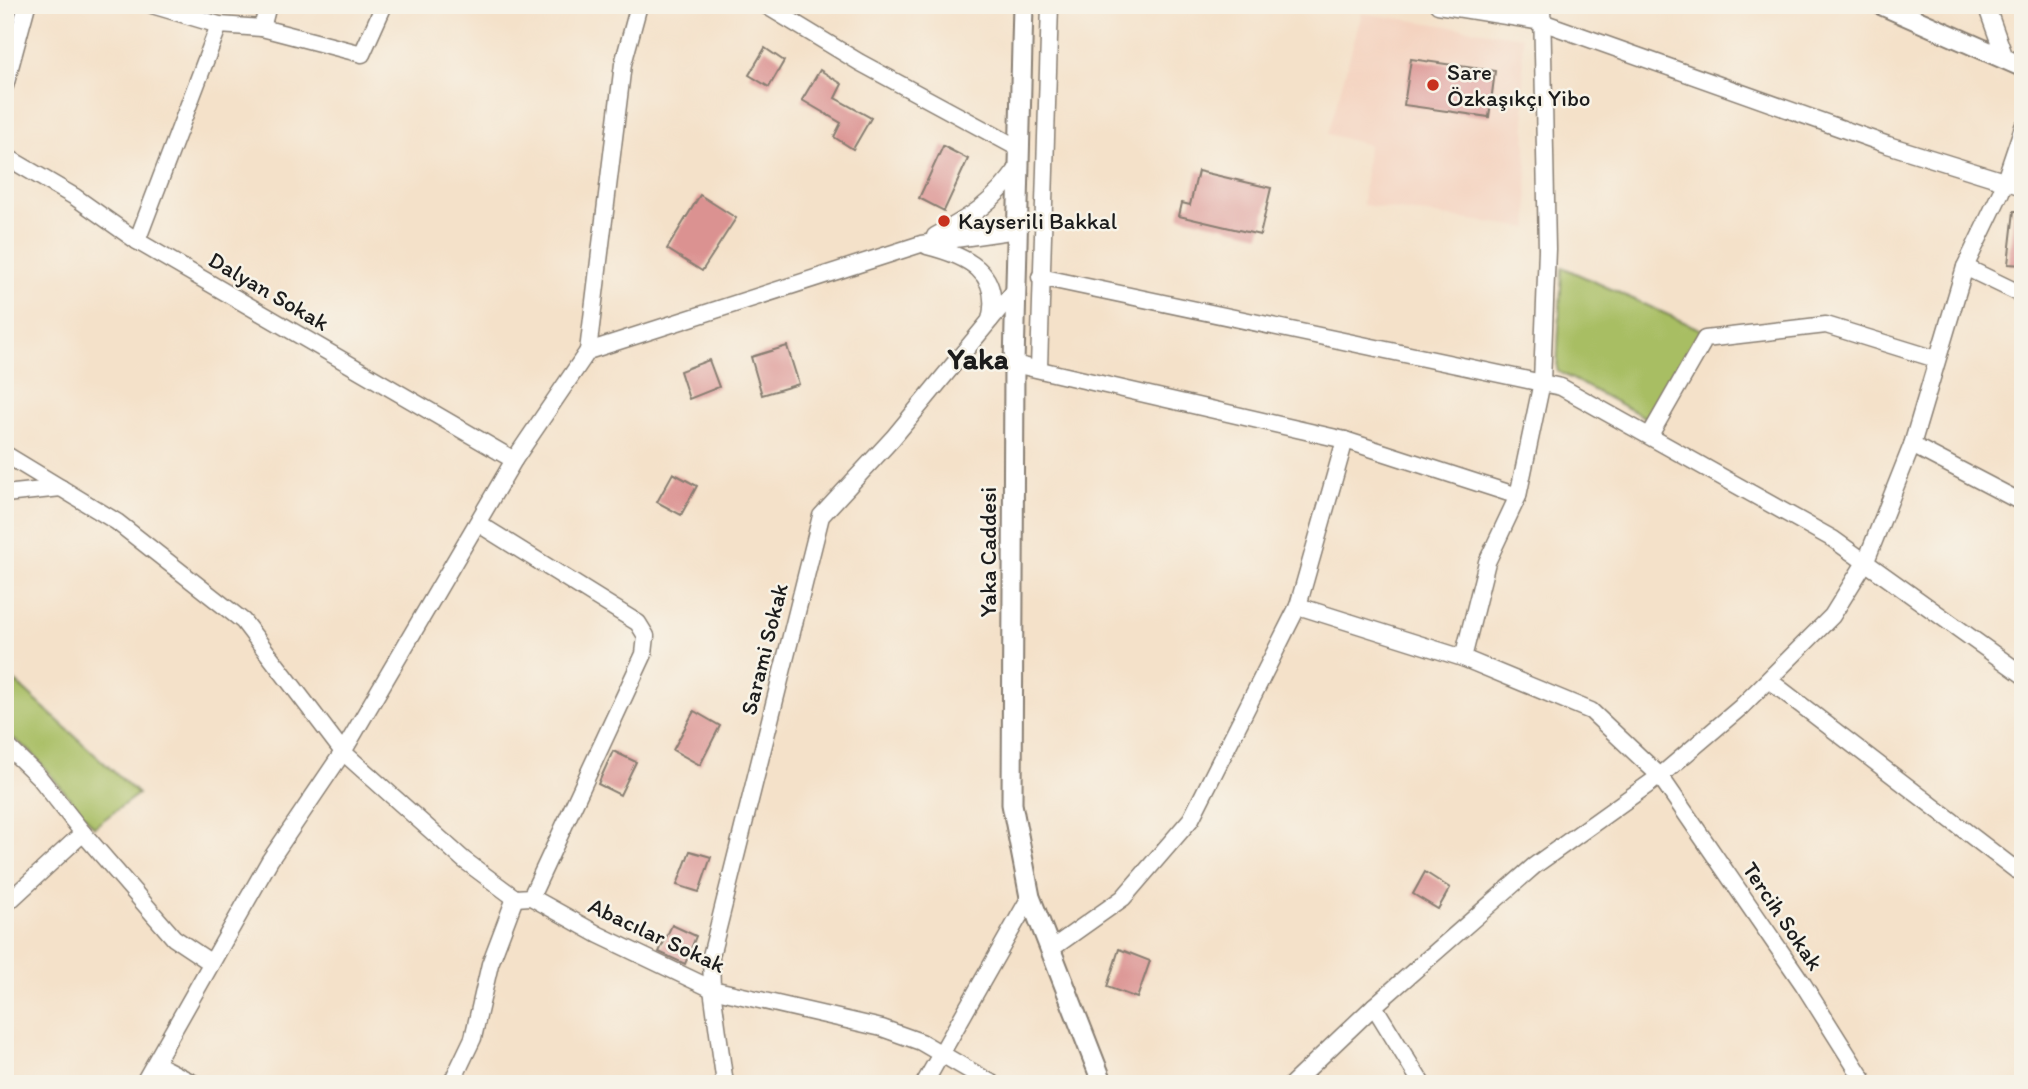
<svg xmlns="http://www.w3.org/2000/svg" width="2028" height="1089" font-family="Itim,sans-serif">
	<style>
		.built { fill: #f4d3c0 }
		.green { fill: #a8be63; stroke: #626d40; stroke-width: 2 }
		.building { fill: #db9291 }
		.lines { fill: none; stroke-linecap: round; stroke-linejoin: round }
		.minor-casing { stroke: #887e72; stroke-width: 19 }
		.tertiary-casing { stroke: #887e72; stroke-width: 23 }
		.minor { stroke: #fff; stroke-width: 16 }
		.tertiary { stroke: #fff; stroke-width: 19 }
		.poi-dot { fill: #c8321e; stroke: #f7f3e8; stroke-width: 2.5 }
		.labels { text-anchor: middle; stroke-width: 5; stroke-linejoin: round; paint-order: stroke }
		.poi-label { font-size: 23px; fill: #1c1c1c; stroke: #f7f3e8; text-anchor: start }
		.street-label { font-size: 23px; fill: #1c1c1c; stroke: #f7f3e8 }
		.district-label { font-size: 30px; font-weight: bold; fill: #1c1c1c; stroke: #f7f3e8 }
	</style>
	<rect width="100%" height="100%" fill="#f7f3e8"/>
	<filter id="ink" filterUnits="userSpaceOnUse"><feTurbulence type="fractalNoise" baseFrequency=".0143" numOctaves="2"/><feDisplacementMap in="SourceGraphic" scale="14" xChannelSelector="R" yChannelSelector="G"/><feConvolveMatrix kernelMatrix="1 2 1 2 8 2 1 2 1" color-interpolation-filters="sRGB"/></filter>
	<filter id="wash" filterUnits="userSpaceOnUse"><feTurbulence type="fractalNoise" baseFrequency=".00686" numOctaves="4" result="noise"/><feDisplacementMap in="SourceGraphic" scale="28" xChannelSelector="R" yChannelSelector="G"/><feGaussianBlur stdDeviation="1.57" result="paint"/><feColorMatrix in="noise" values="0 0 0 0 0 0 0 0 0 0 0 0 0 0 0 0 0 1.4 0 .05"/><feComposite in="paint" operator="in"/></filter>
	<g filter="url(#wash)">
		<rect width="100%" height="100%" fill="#f4e1c9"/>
		<!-- built -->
		<polygon class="built" points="1362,13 1522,37 1529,228 1363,205 1368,145 1328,134"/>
		<!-- green -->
		<g class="green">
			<polygon points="1562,267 1704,331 1650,420 1557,371"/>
			<polygon points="7,674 138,794 94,827 32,753 5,732"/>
		</g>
		<g id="blocks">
			<!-- building -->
			<g class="building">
				<polygon points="765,48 784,61 769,87 749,75"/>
				<polygon points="1411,59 1495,71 1489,117 1404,105"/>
				<polygon points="820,70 842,84 835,98 871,118 853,149 834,137 841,123 802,100"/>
				<polygon points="943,146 968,159 944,211 919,198"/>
				<polygon points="1198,171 1271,188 1260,235 1179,216 1182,203 1190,205"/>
				<polygon points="700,195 736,218 702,271 667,249"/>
				<polygon points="2014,211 2023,211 2023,265 2008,264"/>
				<polygon points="787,346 799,384 762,395 751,357"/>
				<polygon points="709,360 719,387 689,399 680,371"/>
				<polygon points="673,473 697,486 681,515 657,502"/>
				<polygon points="694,711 720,726 700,765 673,750"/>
				<polygon points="613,751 636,762 620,795 598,784"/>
				<polygon points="690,851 711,857 699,892 677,885"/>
				<polygon points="1425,872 1450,888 1438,909 1413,894"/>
				<polygon points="672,925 696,936 685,964 659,952"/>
				<polygon points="1119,949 1150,961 1137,998 1107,987"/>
			</g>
		</g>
	</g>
	<g filter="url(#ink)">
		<use href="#blocks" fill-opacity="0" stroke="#887e72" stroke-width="2"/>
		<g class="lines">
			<!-- minor casing -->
			<g class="minor-casing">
				<g id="minor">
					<polyline points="152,5 219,25 262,28 362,54 384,5"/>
					<polyline points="765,5 859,62 1018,148"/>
					<polyline points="1438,5 1542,22 1888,145 2023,187"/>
					<polyline points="1986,5 2005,58"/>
					<polyline points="262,28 268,5"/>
					<polyline points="5,86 27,5"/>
					<polyline points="5,156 75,197 137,241 514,460"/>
					<path d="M935,236c37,-20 58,-33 83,-68"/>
					<polyline points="137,241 219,25"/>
					<path d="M927,246c40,10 75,26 63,74"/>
					<polyline points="1965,267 2023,295"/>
					<polyline points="1040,277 1561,387 1833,539 2023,675"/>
					<polyline points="588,351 623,64 639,5"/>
					<polyline points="1014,364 1345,440 1518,496 1542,382 1547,249 1542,5"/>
					<polyline points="1039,368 1050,5"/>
					<polyline points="1650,435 1705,339 1826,325 1936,359"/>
					<polyline points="1912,445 2023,503"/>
					<polyline points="5,454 117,522 243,621 343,752 464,860 515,898 531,897 599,935 712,989 882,1028 921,1042 993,1084"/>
					<polyline points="5,494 61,488"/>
					<polyline points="479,524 638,623 646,636 644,654 531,897"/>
					<polyline points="1298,606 1345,440"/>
					<polyline points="1463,658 1487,562 1518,496"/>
					<polyline points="1770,681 2016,870"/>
					<polyline points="5,744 39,777 83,833 174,938 210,962"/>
					<polyline points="5,905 83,833"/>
					<polyline points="1051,949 1123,898 1191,819 1298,606 1463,658 1591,711 1660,776 1803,984 1866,1084"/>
					<polyline points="1374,1006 1534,866 1660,776 1741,707 1832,616 1866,561 1912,445 1965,267 2001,192 2023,127"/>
					<polyline points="156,1064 195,1084"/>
					<polyline points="143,1084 270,860 343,752 514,460 588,351 921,244 1017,230"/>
					<polyline points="451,1084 473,1038 490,964 515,898"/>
					<polyline points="725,1084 712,989 711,956 821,516 893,438 1015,290"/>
					<polyline points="924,1084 1030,897"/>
					<polyline points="1292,1084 1374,1006 1422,1084"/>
				</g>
			</g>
			<!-- tertiary casing -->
			<g class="tertiary-casing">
				<g id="tertiary">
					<polyline points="1023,5 1014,364 1012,804 1030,897 1103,1084"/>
					<polyline points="1882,5 2023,67"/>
				</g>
			</g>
			<!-- minor -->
			<use href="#minor" class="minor"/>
			<!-- tertiary -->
			<use href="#tertiary" class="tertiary"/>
		</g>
	</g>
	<!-- markers -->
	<g class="poi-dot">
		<circle cx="1433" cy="85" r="7"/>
		<circle cx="944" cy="221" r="7"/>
	</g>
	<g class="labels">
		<!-- poi labels -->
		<g class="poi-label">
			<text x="1447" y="80">Sare<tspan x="1447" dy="26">Özkaşıkçı Yibo</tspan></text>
			<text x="958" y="229">Kayserili Bakkal</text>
		</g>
		<!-- street labels -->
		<g class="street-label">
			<text transform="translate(269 291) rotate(30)" y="8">Dalyan Sokak</text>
			<text transform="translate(988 552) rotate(-90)" y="8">Yaka Caddesi</text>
			<text transform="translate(764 649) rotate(-76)" y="8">Sarami Sokak</text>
			<text transform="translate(1783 916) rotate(56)" y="8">Tercih Sokak</text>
			<text transform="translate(657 935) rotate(25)" y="8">Abacılar Sokak</text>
		</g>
		<!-- district labels -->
		<g class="district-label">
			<text x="978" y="369">Yaka</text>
		</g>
	</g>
	<!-- margin -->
	<rect width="2028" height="1089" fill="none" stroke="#f7f3e8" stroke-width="28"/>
</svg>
